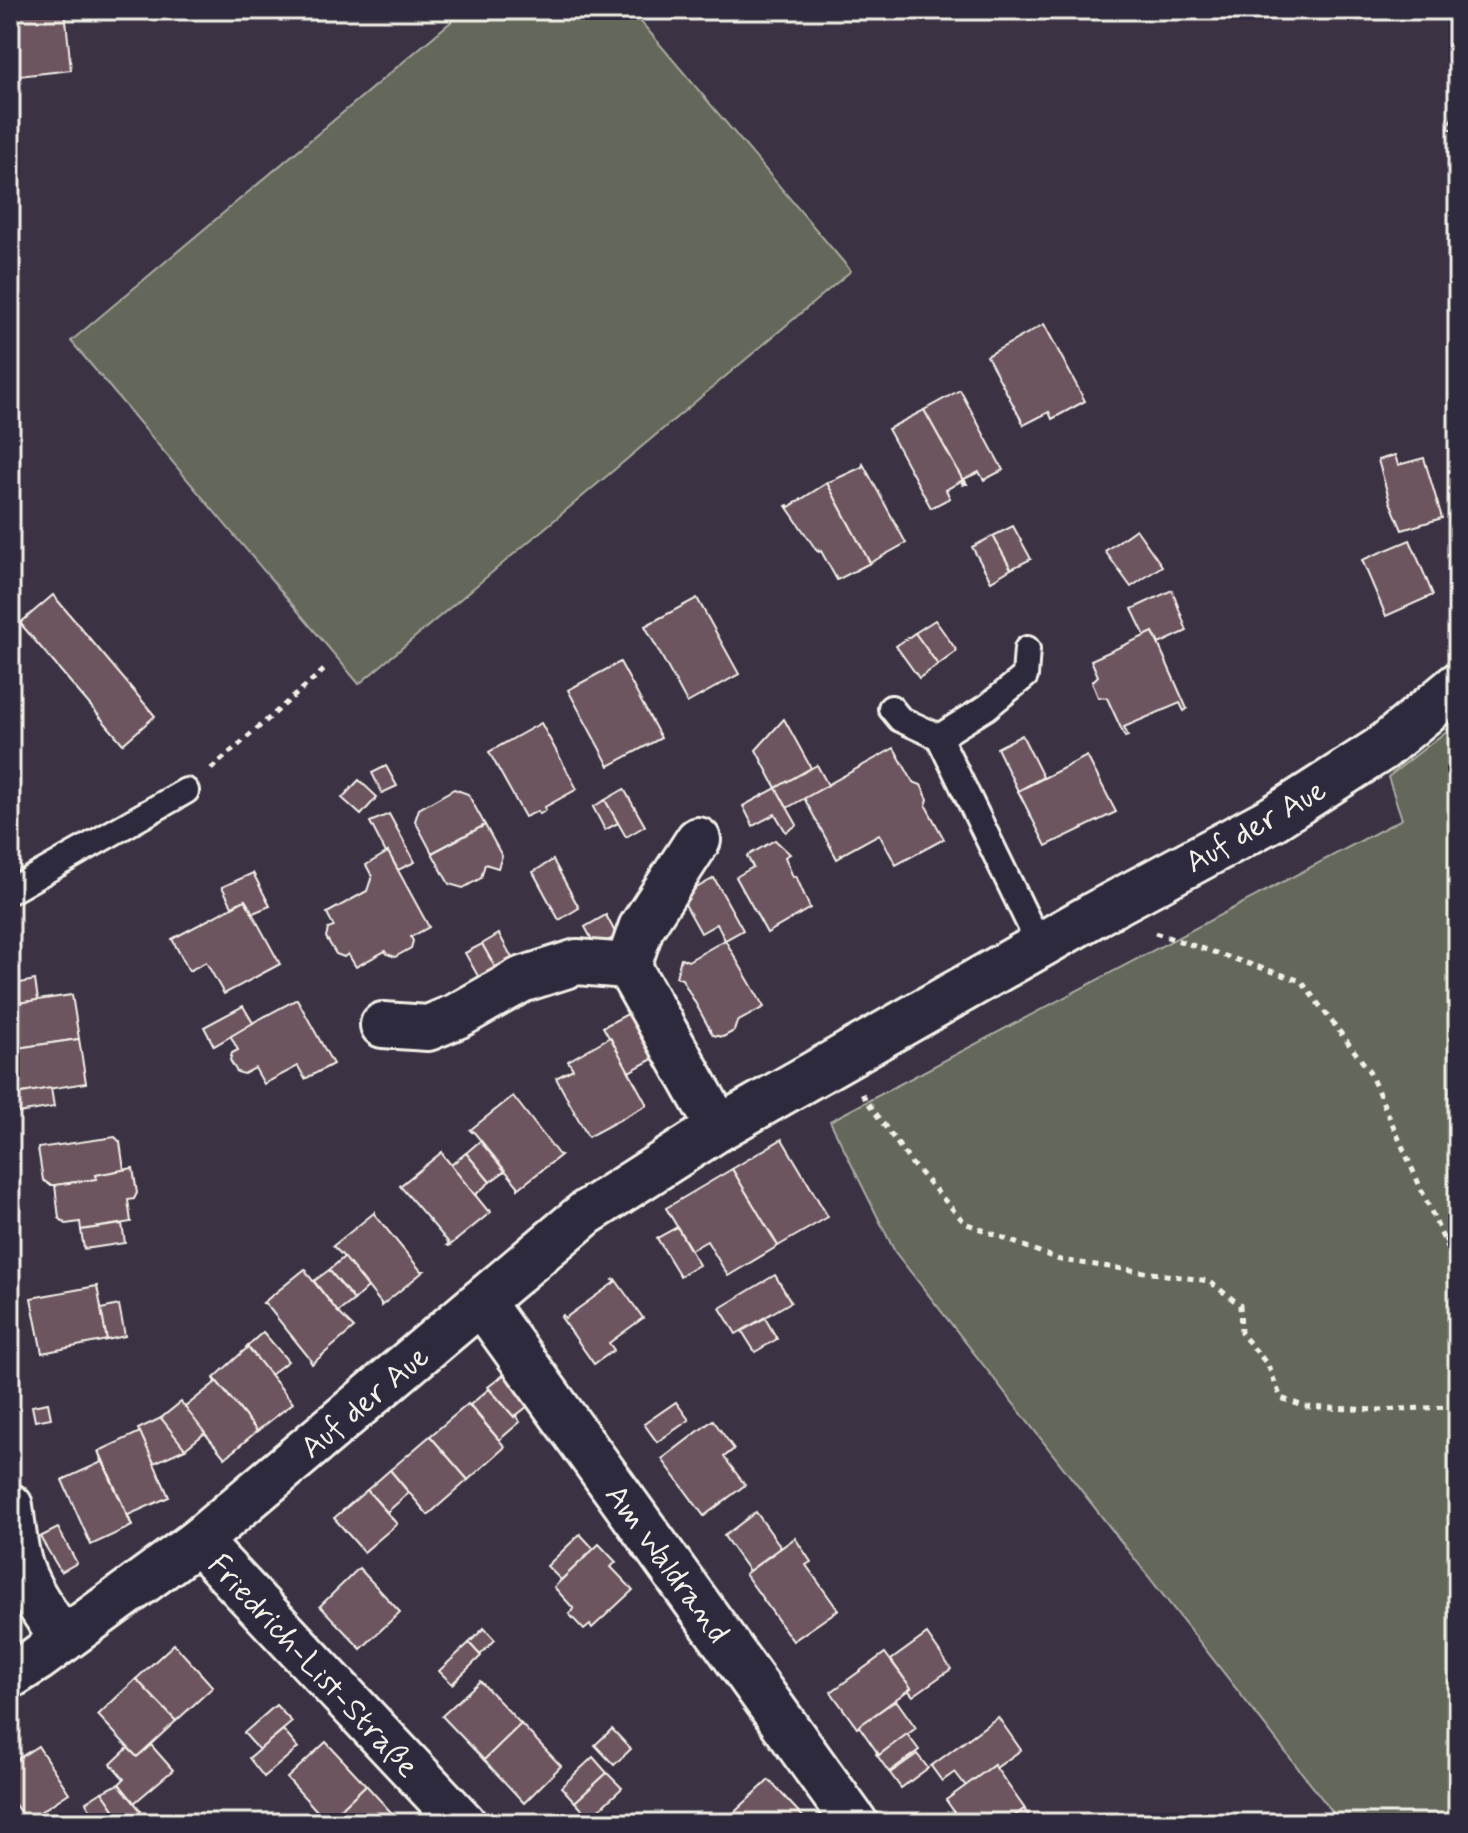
<svg xmlns="http://www.w3.org/2000/svg" width="1468" height="1833" font-family="Mynerve,sans-serif">
	<style>
		.green { fill: #64685a; stroke: #acaca1; stroke-width: 2 }
		.building { fill: #6d5560; stroke: #f4f1e8; stroke-width: 2 }
		.lines { fill: none; stroke-linecap: round; stroke-linejoin: round }
		.lane-casing { stroke: #f4f1e8; stroke-width: 30 }
		.street-casing { stroke: #f4f1e8; stroke-width: 50 }
		.path { stroke: #f4f1e8; stroke-width: 5; stroke-dasharray: 6 6; stroke-linecap: butt }
		.lane { stroke: #2f2a3d; stroke-width: 24 }
		.street { stroke: #2f2a3d; stroke-width: 44 }
		.labels { text-anchor: middle; stroke-width: 8; stroke-linejoin: round; paint-order: stroke }
		.street-label { font-size: 32px; fill: #f4f1e8; stroke: #2f2a3d }
	</style>
	<rect width="100%" height="100%" fill="#3b3344"/>
	<filter id="ink" filterUnits="userSpaceOnUse"><feTurbulence type="fractalNoise" baseFrequency=".0125" numOctaves="2"/><feDisplacementMap in="SourceGraphic" scale="16" xChannelSelector="R" yChannelSelector="G"/><feConvolveMatrix kernelMatrix="1 2 1 2 8 2 1 2 1" color-interpolation-filters="sRGB"/></filter>
	<g filter="url(#ink)">
		<!-- green -->
		<g class="green">
			<polygon points="465,10 631,10 851,271 359,684 71,341"/>
			<polygon points="1458,722 1458,1823 1341,1823 895,1252 830,1121 1402,819 1388,777"/>
		</g>
		<!-- building -->
		<g class="building">
			<polygon points="10,10 65,10 71,70 10,77"/>
			<polygon points="1458,102 1458,132 1448,128"/>
			<polygon points="1044,324 1085,401 1052,419 1049,412 1024,425 987,356"/>
			<polygon points="960,390 1003,470 984,480 979,472 964,479 967,484 965,484 924,410"/>
			<polygon points="924,410 965,484 963,485 961,481 946,490 950,498 931,508 888,429"/>
			<polygon points="1395,455 1398,465 1424,458 1442,518 1402,530 1390,502 1378,460"/>
			<polygon points="863,464 906,543 870,563 827,483 862,467"/>
			<polygon points="827,483 870,563 837,580 821,551 819,552 818,550 817,551 786,506 788,505 789,507"/>
			<polygon points="1013,526 1031,559 1011,569 993,536"/>
			<polygon points="1136,529 1162,566 1131,587 1105,551"/>
			<polygon points="993,536 1011,569 991,581 972,547"/>
			<polygon points="1410,540 1433,595 1386,616 1362,560"/>
			<polygon points="1172,590 1187,631 1159,644 1153,632 1145,636 1132,609"/>
			<polygon points="53,595 155,716 123,744 20,623"/>
			<polygon points="697,598 739,674 687,703 645,626"/>
			<polygon points="935,620 957,651 938,665 915,633"/>
			<polygon points="1153,632 1187,709 1184,711 1180,703 1124,727 1128,736 1125,737 1107,698 1098,697 1092,682 1098,676 1091,660"/>
			<polygon points="915,633 938,665 919,678 896,646"/>
			<polygon points="620,662 661,738 609,766 568,690"/>
			<polygon points="784,719 811,768 776,788 756,750"/>
			<polygon points="541,723 577,789 545,807 546,810 540,814 538,811 525,817 489,752"/>
			<polygon points="1022,735 1043,777 1018,791 997,748"/>
			<polygon points="894,748 913,782 921,785 928,799 926,806 944,839 896,865 879,834 841,855 842,856 837,859 804,798"/>
			<polygon points="1087,756 1116,812 1046,846 1018,791"/>
			<polygon points="817,765 828,785 787,808 776,788"/>
			<polygon points="386,766 397,786 382,793 372,773"/>
			<polygon points="359,780 377,797 361,815 342,798"/>
			<polygon points="776,788 797,825 786,832 775,814 753,826 743,806"/>
			<polygon points="454,789 468,794 485,825 432,853 415,821 419,809"/>
			<polygon points="624,789 645,826 626,837 605,800"/>
			<polygon points="605,800 618,823 605,830 593,807"/>
			<polygon points="389,814 415,862 398,870 388,852 386,853 370,822"/>
			<polygon points="485,825 502,856 498,868 485,864 481,878 463,888 449,884 432,853"/>
			<polygon points="775,840 790,854 785,857 793,877 796,876 810,908 767,933 736,877 753,867 747,856"/>
			<polygon points="388,852 429,927 411,937 413,941 411,948 395,957 387,954 385,951 356,967 348,954 344,957 336,954 326,937 328,929 334,927 327,913 367,891 372,876 366,865"/>
			<polygon points="553,860 579,908 559,920 533,872"/>
			<polygon points="253,873 270,906 253,913 245,900 232,906 222,887"/>
			<polygon points="714,878 743,930 725,940 717,924 701,933 681,897"/>
			<polygon points="245,900 280,964 224,994 206,962 189,971 172,939"/>
			<polygon points="606,915 617,936 596,947 585,927"/>
			<polygon points="499,934 517,967 500,976 482,944"/>
			<polygon points="725,940 764,1007 737,1022 734,1031 723,1037 713,1035 682,979 676,977 681,958 688,961"/>
			<polygon points="482,944 500,976 483,985 465,953"/>
			<polygon points="35,980 38,1000 10,1004 10,985"/>
			<polygon points="72,995 79,1039 10,1049 10,1004"/>
			<polygon points="297,999 333,1064 305,1079 298,1066 264,1084 255,1068 244,1074 237,1072 230,1060 232,1053 238,1050 230,1035"/>
			<polygon points="243,1006 253,1023 214,1046 204,1027"/>
			<polygon points="633,1011 658,1056 629,1072 603,1027"/>
			<polygon points="610,1037 647,1105 588,1137 556,1078 573,1069 568,1061"/>
			<polygon points="79,1039 86,1083 16,1094 10,1049"/>
			<polygon points="51,1088 54,1107 18,1113 16,1094"/>
			<polygon points="513,1096 558,1154 561,1155 518,1189 518,1186 473,1131 472,1132 470,1130"/>
			<polygon points="115,1137 120,1142 124,1170 96,1175 97,1179 55,1185 50,1185 43,1180 38,1148"/>
			<polygon points="782,1139 828,1217 778,1246 732,1169"/>
			<polygon points="480,1141 505,1171 490,1182 466,1153"/>
			<polygon points="442,1152 443,1155 488,1211 490,1210 491,1212 449,1246 447,1245 449,1243 400,1186"/>
			<polygon points="466,1153 490,1182 475,1195 451,1165"/>
			<polygon points="133,1168 137,1193 134,1199 128,1200 131,1222 81,1230 80,1222 66,1224 59,1218 55,1185 97,1179 96,1175"/>
			<polygon points="732,1169 778,1246 728,1276 707,1241 691,1250 666,1208"/>
			<polygon points="375,1212 375,1215 421,1271 424,1271 381,1306 381,1303 344,1257 333,1246"/>
			<polygon points="122,1224 125,1243 84,1249 81,1230"/>
			<polygon points="677,1227 699,1265 680,1276 657,1238"/>
			<polygon points="344,1257 368,1287 354,1300 329,1270"/>
			<polygon points="305,1269 307,1270 306,1272 338,1312 354,1328 312,1364 310,1361 311,1360 266,1304 263,1303"/>
			<polygon points="329,1270 354,1300 338,1312 314,1281"/>
			<polygon points="775,1275 791,1302 736,1334 720,1308"/>
			<polygon points="615,1279 643,1318 609,1343 614,1350 594,1364 561,1317 563,1315 565,1318 615,1282 613,1280"/>
			<polygon points="97,1286 107,1340 42,1353 31,1298"/>
			<polygon points="119,1305 125,1336 107,1340 101,1309"/>
			<polygon points="765,1318 777,1339 755,1352 742,1331"/>
			<polygon points="263,1332 288,1361 270,1375 246,1347"/>
			<polygon points="248,1347 293,1403 257,1431 214,1378"/>
			<polygon points="505,1374 528,1406 514,1417 488,1387"/>
			<polygon points="214,1378 257,1431 225,1458 184,1408 216,1382"/>
			<polygon points="489,1389 514,1417 515,1415 520,1422 499,1440 470,1405"/>
			<polygon points="181,1402 205,1433 185,1449 161,1418"/>
			<polygon points="676,1402 689,1420 657,1442 644,1424"/>
			<polygon points="48,1403 51,1418 35,1421 32,1406"/>
			<polygon points="468,1404 505,1447 468,1480 430,1436"/>
			<polygon points="161,1418 185,1449 154,1463 138,1429"/>
			<polygon points="713,1420 734,1449 724,1457 745,1485 704,1516 662,1459"/>
			<polygon points="140,1432 169,1497 128,1515 132,1526 99,1451"/>
			<polygon points="430,1436 468,1480 428,1515 390,1470"/>
			<polygon points="98,1451 132,1526 91,1545 62,1480 102,1462"/>
			<polygon points="390,1470 409,1493 387,1512 367,1490"/>
			<polygon points="367,1490 397,1524 364,1552 334,1518"/>
			<polygon points="756,1512 781,1547 749,1571 724,1536"/>
			<polygon points="58,1528 77,1563 61,1572 40,1537"/>
			<polygon points="580,1534 594,1549 561,1580 547,1566"/>
			<polygon points="795,1538 811,1562 806,1565 838,1610 793,1641 745,1574"/>
			<polygon points="599,1544 616,1562 611,1567 633,1590 592,1628 590,1625 584,1630 569,1614 574,1609 554,1587"/>
			<polygon points="359,1568 400,1612 361,1649 320,1606"/>
			<polygon points="484,1628 495,1640 480,1655 469,1643"/>
			<polygon points="927,1634 951,1669 913,1696 908,1690 911,1688 891,1660"/>
			<polygon points="469,1643 481,1656 452,1684 439,1671"/>
			<polygon points="174,1644 213,1687 176,1721 136,1679"/>
			<polygon points="885,1653 911,1688 857,1728 831,1692"/>
			<polygon points="136,1679 176,1721 137,1757 98,1715"/>
			<polygon points="480,1681 521,1724 484,1760 442,1716"/>
			<polygon points="896,1700 916,1728 879,1755 859,1726"/>
			<polygon points="276,1705 292,1722 259,1750 244,1733"/>
			<polygon points="998,1717 1021,1750 996,1768 994,1765 966,1786 955,1772 942,1781 931,1766"/>
			<polygon points="521,1724 561,1766 524,1803 484,1760"/>
			<polygon points="612,1729 631,1749 614,1765 595,1745"/>
			<polygon points="283,1730 298,1748 264,1777 249,1758"/>
			<polygon points="907,1734 919,1750 889,1772 876,1754 877,1752 879,1755"/>
			<polygon points="326,1742 366,1785 327,1822 287,1778"/>
			<polygon points="151,1745 173,1770 134,1803 119,1784 124,1779 111,1764 128,1748 137,1757"/>
			<polygon points="38,1746 69,1793 26,1821 10,1797 10,1764"/>
			<polygon points="917,1754 928,1768 901,1788 890,1773"/>
			<polygon points="593,1757 607,1773 575,1802 561,1787"/>
			<polygon points="994,1765 1025,1809 1005,1823 962,1823 946,1800"/>
			<polygon points="607,1773 622,1788 590,1818 575,1802"/>
			<polygon points="769,1780 807,1821 805,1823 727,1823 725,1821"/>
			<polygon points="119,1784 141,1811 122,1821 102,1792"/>
			<polygon points="366,1785 401,1823 328,1823 327,1822"/>
			<polygon points="102,1792 122,1821 119,1823 98,1823 86,1802"/>
			<polygon points="1024,1809 1034,1823 1005,1823"/>
		</g>
		<g class="lines">
			<!-- lane casing -->
			<g class="lane-casing">
				<g id="lane">
					<polyline points="1027,649 1025,676 987,707 939,737 1040,946"/>
					<polyline points="891,708 900,719 939,737"/>
					<polyline points="10,891 186,791"/>
				</g>
			</g>
			<!-- street casing -->
			<g class="street-casing">
				<g id="street">
					<polyline points="698,840 641,928 628,966 719,1128"/>
					<polyline points="383,1025 428,1028 457,1016 521,980 577,962 628,966"/>
					<polyline points="481,1302 855,1823"/>
					<path d="M10,1506c3,21 4,43 11,63 9,25 27,48 42,71"/>
					<polyline points="198,1541 463,1823"/>
					<polyline points="10,1676 37,1659 198,1541 586,1213 719,1128 1097,913 1272,819 1381,749 1458,685"/>
				</g>
			</g>
			<!-- path -->
			<g class="path">
				<polyline points="1450,745 1458,755"/>
				<polyline points="211,769 325,669"/>
				<polyline points="1155,933 1301,981 1368,1069 1458,1272"/>
				<polyline points="862,1094 912,1164 965,1223 1060,1260 1209,1281 1240,1305 1241,1333 1268,1365 1281,1398 1306,1407 1379,1410 1447,1407 1458,1403"/>
				<polyline points="1444,1242 1458,1232"/>
			</g>
			<!-- lane -->
			<use href="#lane" class="lane"/>
			<!-- street -->
			<use href="#street" class="street"/>
		</g>
	</g>
	<g class="labels">
		<!-- street labels -->
		<g class="street-label">
			<text transform="translate(1255 825) rotate(-30)" y="11">Auf der Aue</text>
			<text transform="translate(364 1401) rotate(-40)" y="11">Auf der Aue</text>
			<text transform="translate(668 1563) rotate(54)" y="11">Am Waldrand</text>
			<text transform="translate(314 1665) rotate(47)" y="11">Friedrich-List-Straße</text>
		</g>
	</g>
	<!-- margin -->
	<rect width="1468" height="1833" fill="none" stroke="#2f2a3d" stroke-width="40"/>
	<rect x="20" y="20" width="1428" height="1793" fill="none" stroke="#f4f1e8" stroke-width="3" filter="url(#ink)"/>
</svg>
